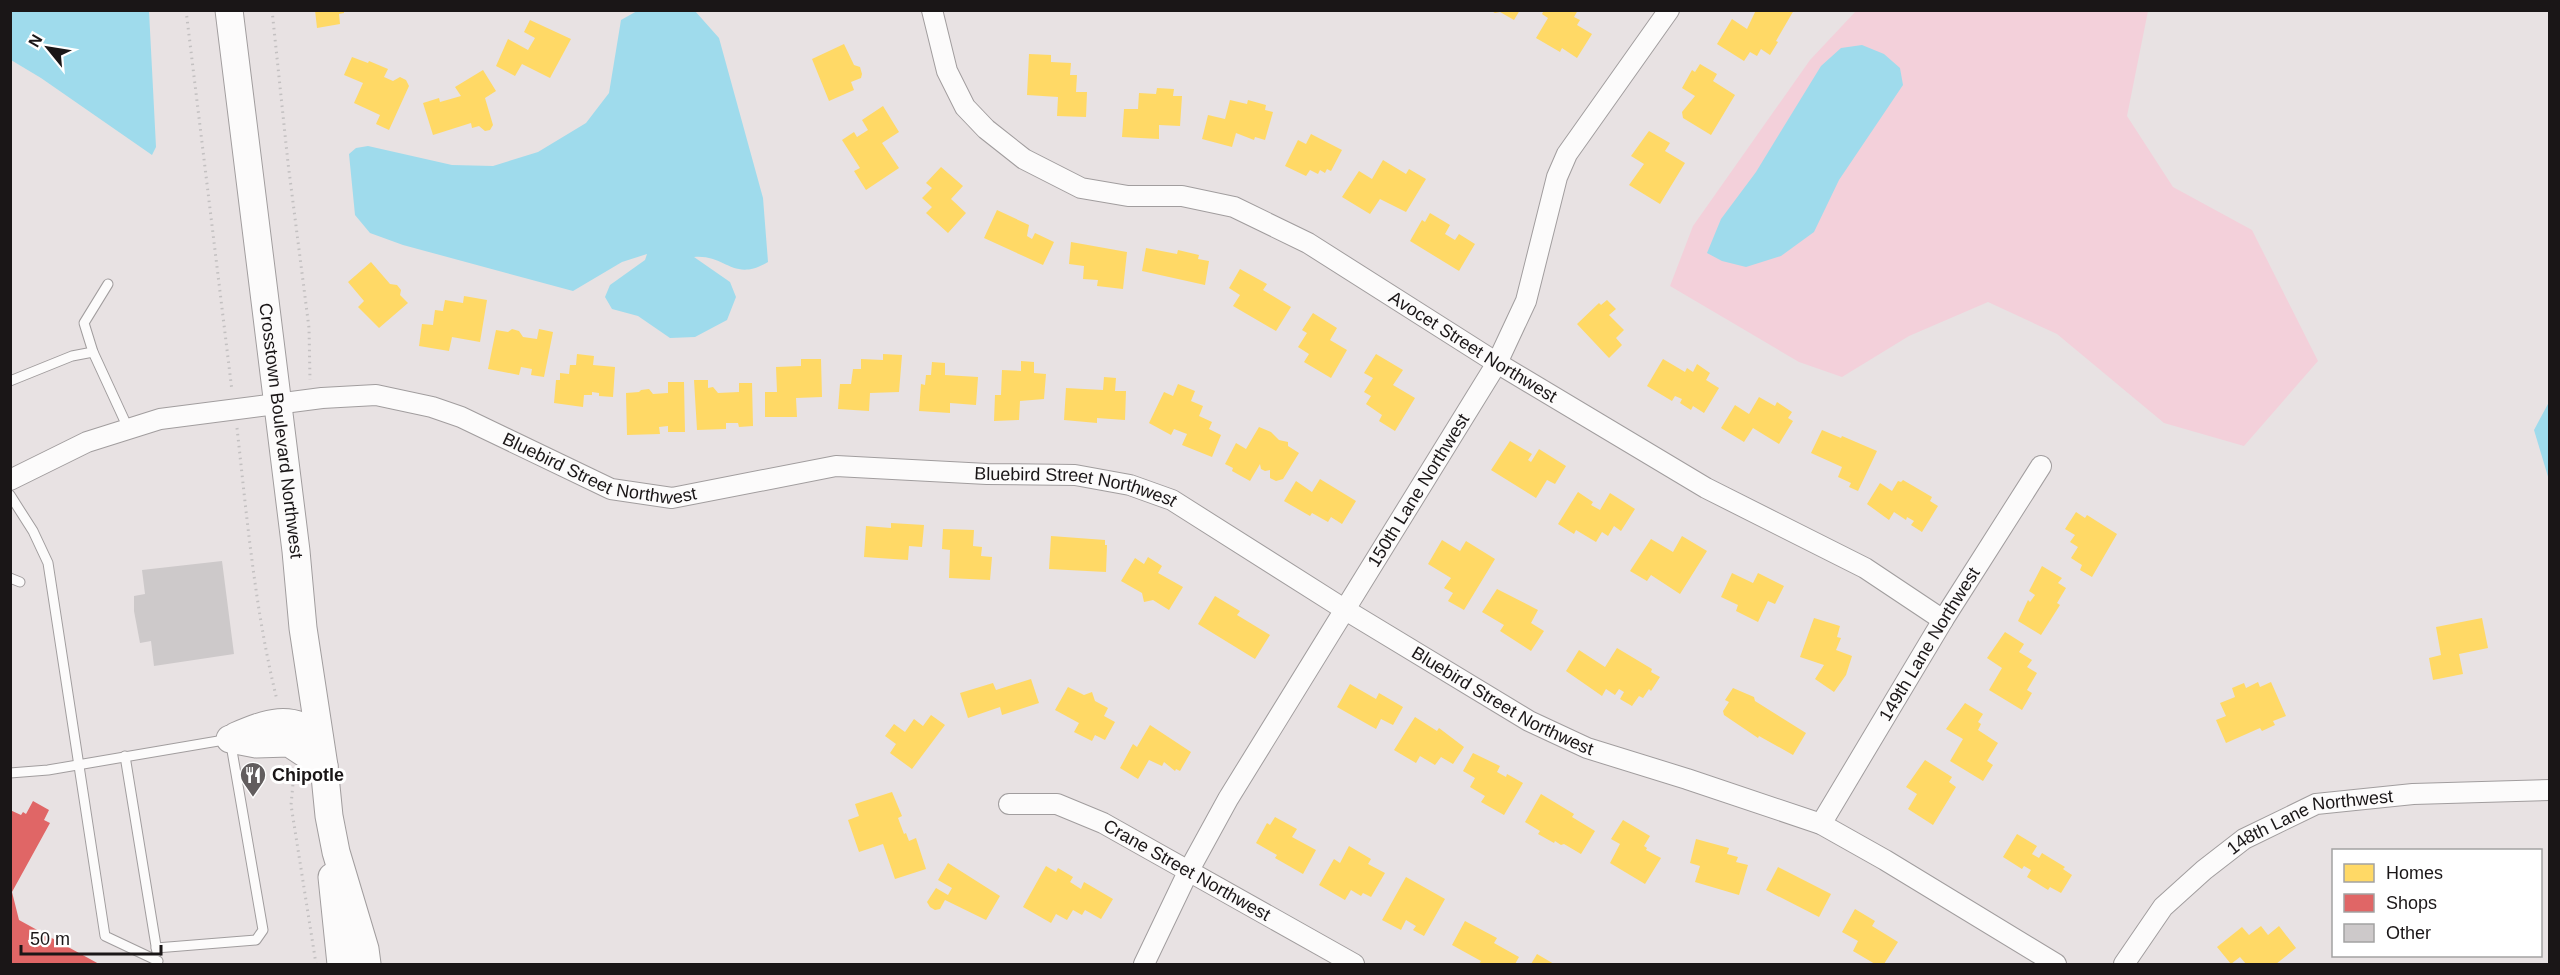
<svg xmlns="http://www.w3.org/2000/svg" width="2560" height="975" font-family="Helvetica,sans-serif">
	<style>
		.green { fill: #f3d0da }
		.water { fill: #9fdbec }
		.homes { fill: #ffd966 }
		.shops { fill: #e06666 }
		.building { fill: #cdc9ca }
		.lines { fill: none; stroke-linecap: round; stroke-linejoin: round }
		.lane-casing { stroke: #a19d9e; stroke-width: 11 }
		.street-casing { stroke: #a19d9e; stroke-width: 22 }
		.secondary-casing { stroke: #a19d9e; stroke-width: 29 }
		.path { stroke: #c3c0c1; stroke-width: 3; stroke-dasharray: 1.5 4.5; stroke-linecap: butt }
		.lane { stroke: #fcfbfb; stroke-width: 9 }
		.street { stroke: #fcfbfb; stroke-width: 20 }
		.secondary { stroke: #fcfbfb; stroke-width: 27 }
		.labels { text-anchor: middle; stroke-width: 6; stroke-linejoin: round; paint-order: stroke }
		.street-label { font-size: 18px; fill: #1a1617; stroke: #fff }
		.poi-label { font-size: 18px; font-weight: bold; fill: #1a1617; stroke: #fff; text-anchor: start }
	</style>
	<rect width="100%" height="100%" fill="#e8e2e3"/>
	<!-- green -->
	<polygon class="green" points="1856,11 2148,11 2127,116 2173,187 2252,230 2318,361 2244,446 2164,423 2057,334 1988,302 1909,336 1842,377 1799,362 1670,286 1693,226 1810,60"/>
	<!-- water -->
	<g class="water">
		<polygon points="11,10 149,11 156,147 152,155 41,78 11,60"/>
		<path d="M637,11h58l24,27 44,160 5,64c-35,21 -42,-8 -74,-5l36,25 6,15 -9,23 -32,17 -25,1 -32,-22 -26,-7 -7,-12 5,-12 35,-25 2,-6 -25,8 -49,29 -170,-46 -33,-12 -15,-18 -6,-61 7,-6 12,-2 84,19 41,1 45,-14 48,-29 23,-30 12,-73z"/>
		<polygon points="1862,45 1884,54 1900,68 1903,85 1839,180 1814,232 1781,256 1746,267 1722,261 1707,253 1721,219 1756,172 1821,66 1841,48"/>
		<polygon points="2549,402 2549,480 2534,430"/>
	</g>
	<!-- homes -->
	<g class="homes">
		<polygon points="315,10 344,10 344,13 339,14 340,24 317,28"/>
		<polygon points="1490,10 1520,10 1514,20 1500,12 1495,13"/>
		<polygon points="1544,10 1578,10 1574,17 1580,20 1577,25 1592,34 1577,58 1562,48 1560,52 1536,38 1548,18 1542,14"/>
		<polygon points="1756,10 1794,10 1776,41 1778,42 1770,55 1761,49 1757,56 1750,52 1744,61 1717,44 1732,19 1747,29"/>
		<polygon points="530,20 571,39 550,78 522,64 515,76 496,66 508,39 528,50 535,38 524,32"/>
		<polygon points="844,44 854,65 860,67 862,74 861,78 851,82 854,90 829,101 812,59"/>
		<polygon points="1029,54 1051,55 1051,62 1071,63 1070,75 1077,75 1076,92 1087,92 1086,117 1057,116 1058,97 1027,95"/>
		<polygon points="352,57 368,63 369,61 388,69 384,77 393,81 400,77 406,80 409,86 389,130 376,124 380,115 354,103 363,83 344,75"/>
		<polygon points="1700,64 1717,74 1713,81 1735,95 1711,135 1683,118 1682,112 1695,96 1682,88 1692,70 1695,72"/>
		<polygon points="483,70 496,91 485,98 493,125 490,130 485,131 479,126 472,128 471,123 433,135 423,103 439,98 440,102 461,96 455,87"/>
		<polygon points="1157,88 1174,89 1173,96 1182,96 1180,126 1159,125 1159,139 1122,137 1124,109 1138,109 1139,93 1156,94"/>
		<polygon points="1230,100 1247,104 1248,100 1266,105 1265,110 1273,112 1265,140 1255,137 1254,140 1236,133 1232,147 1202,139 1208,115 1225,119"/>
		<polygon points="883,106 899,132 882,143 899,168 866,190 854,171 860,168 842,140 854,132 857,137 868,130 862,120"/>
		<polygon points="1649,131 1670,143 1665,151 1685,163 1660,204 1629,185 1644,164 1631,156"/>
		<polygon points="1311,134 1342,150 1331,171 1327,169 1325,173 1320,170 1318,174 1310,170 1306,176 1285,166 1298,140 1306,144"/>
		<polygon points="1383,160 1406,174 1409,169 1426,179 1406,212 1380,199 1370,214 1342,197 1359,171 1372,179"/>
		<polygon points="941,167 963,186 951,199 966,213 948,233 926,213 932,207 922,198 932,188 926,183"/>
		<polygon points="997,210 1029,225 1027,236 1032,239 1035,233 1054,242 1043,265 984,238"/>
		<polygon points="1430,213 1450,225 1445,234 1455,240 1459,234 1475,244 1459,271 1410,241 1422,220 1425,222"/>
		<polygon points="1071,242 1127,252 1123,289 1097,286 1098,280 1083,279 1084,266 1069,264"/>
		<polygon points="1146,248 1177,254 1178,250 1199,255 1198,259 1209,261 1205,285 1142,271"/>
		<polygon points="371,262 390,284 397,285 401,290 400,295 408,303 379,328 358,307 364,301 348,282"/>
		<polygon points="1240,269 1267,284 1263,290 1291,307 1276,331 1233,306 1240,295 1229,288"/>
		<polygon points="464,296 487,300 480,342 452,337 449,351 419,346 422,324 433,325 435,310 443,311 445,300 463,303"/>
		<polygon points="1607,300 1616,309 1609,315 1624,330 1616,338 1622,345 1609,358 1577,324 1599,303 1601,305"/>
		<polygon points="1313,313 1337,328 1330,340 1347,350 1331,378 1304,362 1309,354 1298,347 1307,333 1302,330"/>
		<polygon points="512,329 519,331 523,337 537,339 539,329 553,332 544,377 531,375 532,369 521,367 519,375 488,369 496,330 508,332"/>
		<polygon points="577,354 594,356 593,365 615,367 613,397 599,396 599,393 592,392 592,395 584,395 583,407 554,403 556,380 560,380 560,373 569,374 570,365 576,365"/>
		<polygon points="883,354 902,355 899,392 870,393 869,411 838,409 840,384 851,384 853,369 861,369 861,359 883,360"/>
		<polygon points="1376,354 1403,370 1393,385 1415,398 1395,431 1379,421 1382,415 1366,404 1371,396 1364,392 1373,378 1364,373"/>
		<polygon points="801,359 821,359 822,397 796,398 797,417 765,417 765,392 777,392 776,367 801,366"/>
		<polygon points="1663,359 1685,372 1687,368 1693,372 1697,364 1710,373 1706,380 1719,388 1704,413 1693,406 1691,410 1680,403 1682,399 1675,396 1672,401 1647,386"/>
		<polygon points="1021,361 1034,362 1034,373 1046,374 1044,399 1020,401 1019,420 994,421 995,395 1001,395 1002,370 1021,371"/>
		<polygon points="932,362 945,363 945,375 978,377 976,405 950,403 950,413 919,411 921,384 925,385 926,375 931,375"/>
		<polygon points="1104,377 1116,378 1115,391 1126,391 1125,420 1097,418 1097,423 1064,420 1066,388 1103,390"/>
		<polygon points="694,380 708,380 708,388 713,387 718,393 739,392 739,383 752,383 753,426 739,427 738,423 726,423 726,429 697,430"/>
		<polygon points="668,382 684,382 685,432 668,432 668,426 659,427 660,434 627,435 626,393 639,392 641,390 649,389 653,394 668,393"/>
		<polygon points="1178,384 1195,391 1191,401 1203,406 1199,416 1212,422 1209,429 1221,435 1212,457 1182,445 1187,434 1174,429 1171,435 1149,423 1164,392 1173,396"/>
		<polygon points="1759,397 1775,406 1777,402 1792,412 1788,418 1793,421 1779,444 1753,428 1744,442 1721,428 1735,405 1749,414"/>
		<polygon points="1259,427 1271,432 1279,440 1288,442 1288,446 1299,453 1283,479 1276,481 1270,478 1270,470 1265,471 1261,469 1260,464 1250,481 1232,471 1233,468 1225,464 1236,443 1246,449"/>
		<polygon points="1822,430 1841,438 1842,436 1877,451 1858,491 1849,487 1851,483 1838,477 1842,467 1811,453"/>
		<polygon points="1510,441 1532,454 1528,460 1531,462 1539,449 1566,466 1555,484 1547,480 1536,498 1491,470"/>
		<polygon points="1320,479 1356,501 1342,524 1331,517 1328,522 1312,513 1310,516 1284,501 1296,481 1312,492"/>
		<polygon points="1903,480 1932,497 1930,501 1938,506 1922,532 1911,525 1914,521 1907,517 1906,520 1894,512 1889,520 1867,504 1880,483 1892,491 1898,481 1901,482"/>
		<polygon points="1578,492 1593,502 1591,505 1600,510 1610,493 1635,509 1621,531 1614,526 1608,536 1602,532 1596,542 1576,530 1574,534 1558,524"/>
		<polygon points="2076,512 2085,518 2087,515 2117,534 2092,577 2080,570 2082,565 2071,558 2078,547 2070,542 2075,535 2065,529"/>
		<polygon points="891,523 924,525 922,547 909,546 908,560 864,557 866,526 891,528"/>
		<polygon points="943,529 974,530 973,546 982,547 981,556 992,557 990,580 949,578 950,550 942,549"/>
		<polygon points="1051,536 1105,540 1105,545 1107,545 1106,572 1049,569"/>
		<polygon points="1682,536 1707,551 1680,594 1651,575 1647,581 1630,571 1651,539 1673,552"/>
		<polygon points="1442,540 1460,551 1466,541 1495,559 1464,610 1448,601 1453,593 1444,588 1451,578 1428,564"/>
		<polygon points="1148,557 1162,566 1158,573 1183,587 1169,610 1153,600 1144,602 1142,593 1121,581 1135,558 1144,564"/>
		<polygon points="2042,566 2062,578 2058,583 2066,588 2057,603 2060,605 2041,635 2018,621 2028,600 2030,602 2035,595 2029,591"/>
		<polygon points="1732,573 1753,583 1758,573 1784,586 1775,604 1768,601 1758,622 1736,611 1738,605 1721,597"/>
		<polygon points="1497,589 1538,610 1531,623 1544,631 1531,651 1500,631 1504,625 1482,612"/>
		<polygon points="1215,596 1240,611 1237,615 1270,635 1255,659 1198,624"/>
		<polygon points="1814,618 1840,626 1837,637 1841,638 1836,650 1852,656 1846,675 1834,692 1815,679 1824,665 1800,657"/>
		<polygon points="2482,618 2488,648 2459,654 2463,674 2433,680 2429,658 2441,655 2436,627"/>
		<polygon points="2005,632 2024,644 2019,652 2032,660 2027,667 2037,673 2027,690 2032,693 2022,710 1989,690 2002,668 1987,658"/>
		<polygon points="1617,648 1652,669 1651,672 1660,677 1651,691 1649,689 1643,698 1639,696 1632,706 1620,699 1624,692 1619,689 1615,695 1606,689 1602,696 1566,671 1579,650 1605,667"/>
		<polygon points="1031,679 1039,703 1002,715 1000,707 968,718 960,693 993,683 996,690"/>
		<polygon points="2258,682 2260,687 2271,682 2286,716 2273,721 2275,725 2262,731 2260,728 2226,743 2216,720 2226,716 2220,703 2235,697 2232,688 2244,683 2246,688"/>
		<polygon points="1350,684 1376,699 1379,693 1403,707 1393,725 1381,719 1376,729 1337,707"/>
		<polygon points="1068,687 1084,695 1092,692 1095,701 1108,708 1104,716 1115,722 1105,740 1095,735 1092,741 1074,732 1079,723 1055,710"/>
		<polygon points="1733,688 1754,697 1755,701 1806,733 1793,755 1759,736 1758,738 1724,715 1723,711 1729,702 1725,700"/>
		<polygon points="1965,703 1983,714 1978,722 1981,724 1978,730 1998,743 1987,761 1993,765 1983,781 1950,761 1963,739 1946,729"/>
		<polygon points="931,715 945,725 912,769 890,753 896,744 885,736 894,724 905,732 914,719 923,726"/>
		<polygon points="1415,717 1437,731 1439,728 1464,747 1453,764 1441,757 1435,765 1420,756 1416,763 1394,750"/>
		<polygon points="1150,725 1191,752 1180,771 1176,769 1175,771 1164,762 1162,766 1149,760 1138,779 1120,768 1133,744 1137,747"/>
		<polygon points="1473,753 1500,766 1497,772 1506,777 1507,774 1523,783 1504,815 1481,802 1485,796 1470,787 1475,778 1463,771"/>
		<polygon points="1925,760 1952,777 1949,782 1956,787 1933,825 1908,809 1917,794 1906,787"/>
		<polygon points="892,792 902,816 898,818 904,834 906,833 909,841 916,838 926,869 895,879 883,844 859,852 848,820 859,816 855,804"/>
		<polygon points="1541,794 1574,814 1572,817 1595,831 1581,854 1564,844 1561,845 1555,841 1554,843 1538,834 1540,831 1525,822"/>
		<polygon points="1275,817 1297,829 1292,837 1316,850 1303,874 1275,858 1277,855 1256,843 1267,823 1270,825"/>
		<polygon points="1623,820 1650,836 1644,846 1647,848 1646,850 1661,858 1645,884 1610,863 1620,844 1611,839"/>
		<polygon points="2017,834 2037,846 2032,854 2039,858 2042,853 2065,867 2063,869 2072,875 2061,893 2050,887 2048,890 2027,877 2031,870 2024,866 2022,869 2003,857"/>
		<polygon points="1696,839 1729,848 1727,854 1738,857 1736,862 1748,865 1739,895 1695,882 1700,866 1690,863"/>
		<polygon points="1349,846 1371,859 1368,864 1385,873 1371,897 1363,893 1361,896 1351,890 1345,900 1319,885 1334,859 1340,863"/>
		<polygon points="948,863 1000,896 986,920 945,900 940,909 935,910 930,907 927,902 936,888 948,895 952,888 938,880"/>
		<polygon points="1046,866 1056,872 1058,868 1073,877 1070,882 1081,889 1084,882 1113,899 1101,919 1085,910 1082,915 1073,910 1067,920 1056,914 1051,923 1023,907"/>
		<polygon points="1778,867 1831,894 1819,917 1766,890"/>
		<polygon points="1406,877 1445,899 1424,936 1413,930 1416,926 1406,920 1401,930 1382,920"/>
		<polygon points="1855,909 1875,921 1872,926 1898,942 1884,964 1875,964 1853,951 1858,941 1842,932"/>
		<polygon points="1465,921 1497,938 1494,943 1519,957 1515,964 1479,964 1481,961 1452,945"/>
		<polygon points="2261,926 2268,935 2279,926 2296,948 2276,964 2246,964 2240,957 2231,964 2217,947 2242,927 2249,935"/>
		<polygon points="1537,954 1554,964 1531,964"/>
	</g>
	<!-- shops -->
	<polygon class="shops" points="33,801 49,810 44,820 50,823 12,892 19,920 99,964 10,964 10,810 21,815 23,812 26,814"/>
	<!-- building -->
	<polygon class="building" points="222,561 234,654 154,666 151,641 140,643 134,611 134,596 145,594 142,570"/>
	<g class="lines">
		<!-- lane casing -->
		<g class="lane-casing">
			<g id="lane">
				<polyline points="108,284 84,323 93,352 128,428"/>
				<polyline points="10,381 72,356 93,352"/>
				<polyline points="10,495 33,531 48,563 105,936 158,961"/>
				<polyline points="10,578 20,582"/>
				<polyline points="125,756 157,952"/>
				<polyline points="10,773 48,770 230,739 263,930 256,940 156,948"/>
			</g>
		</g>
		<!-- street casing -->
		<g class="street-casing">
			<g id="street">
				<path id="s1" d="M932,10l15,61 18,36 21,22 38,30 57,29 47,8h54l52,11 74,36 189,120 209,125 159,80 78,52"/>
				<path id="s2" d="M10,480l77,-38 73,-23 162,-21 54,-3 56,12 29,10 150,72 61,9 164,-32 151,8 88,1 55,10 42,15 172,109 185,112 58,27 100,31 134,45 64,36 171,104"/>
				<path id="s3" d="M1009,804h48l46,19 251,141"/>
				<path id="s4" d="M1821,824l122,-204 98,-154"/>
				<path id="s5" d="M1144,964l44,-92 40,-73 269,-436 29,-62 31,-124 10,-23 102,-144"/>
				<path id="s6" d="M2124,964l39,-57 41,-37 40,-31 72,-35 97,-10 137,-4"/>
			</g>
		</g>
		<!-- secondary casing -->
		<g class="secondary-casing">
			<g id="secondary">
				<path id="s7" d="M229,10l67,541 7,77 21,138 5,50 7,36 29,97 2,15"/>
				<path d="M236,736c31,-13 55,-23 83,1"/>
				<polyline points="230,739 256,744 289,743 324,766"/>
				<polyline points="332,877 341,964"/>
			</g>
		</g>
		<!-- path -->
		<g class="path">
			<polyline points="186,10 232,391"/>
			<polyline points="272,10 288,163 309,328 310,380"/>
			<path d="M237,428c10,90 18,183 40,272"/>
			<polyline points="294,773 291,805 316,964"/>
		</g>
		<!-- lane -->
		<use href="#lane" class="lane"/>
		<!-- street -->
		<use href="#street" class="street"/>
		<!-- secondary -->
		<use href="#secondary" class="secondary"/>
	</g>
	<!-- icons -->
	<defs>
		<g id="restaurant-pin" transform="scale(1.35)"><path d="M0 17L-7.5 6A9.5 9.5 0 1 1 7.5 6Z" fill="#625d5e" stroke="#fff"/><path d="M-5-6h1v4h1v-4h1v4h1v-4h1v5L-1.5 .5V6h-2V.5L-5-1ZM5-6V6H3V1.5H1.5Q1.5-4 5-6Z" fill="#fff"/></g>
	</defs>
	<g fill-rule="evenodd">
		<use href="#restaurant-pin" x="253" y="775"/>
	</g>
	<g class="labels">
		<!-- street labels -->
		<g class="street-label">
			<text dy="6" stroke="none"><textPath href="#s1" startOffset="678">Avocet Street Northwest</textPath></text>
			<text dy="6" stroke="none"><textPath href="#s7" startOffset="424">Crosstown Boulevard Northwest</textPath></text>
			<text dy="6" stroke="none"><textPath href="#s2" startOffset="618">Bluebird Street Northwest</textPath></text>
			<text dy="6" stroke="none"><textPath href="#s2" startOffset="1104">Bluebird Street Northwest</textPath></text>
			<text dy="6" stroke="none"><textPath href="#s5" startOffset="548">150th Lane Northwest</textPath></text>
			<text dy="6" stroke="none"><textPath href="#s4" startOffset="210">149th Lane Northwest</textPath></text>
			<text dy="6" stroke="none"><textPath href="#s2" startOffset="1590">Bluebird Street Northwest</textPath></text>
			<text dy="6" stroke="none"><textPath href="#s6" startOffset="244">148th Lane Northwest</textPath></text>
			<text dy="6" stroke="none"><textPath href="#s3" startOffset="194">Crane Street Northwest</textPath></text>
		</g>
		<!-- poi labels -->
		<g class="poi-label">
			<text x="272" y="781">Chipotle</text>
		</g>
	</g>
	<!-- border -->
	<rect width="2560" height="975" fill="none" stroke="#1a1617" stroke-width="24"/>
	<!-- legend -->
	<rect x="2332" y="849" width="210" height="108" fill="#ffffff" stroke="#a3a2a2" stroke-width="1.5"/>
	<rect x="2344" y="864" width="30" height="18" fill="#ffd966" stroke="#a3a2a2" stroke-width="1.5"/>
	<text x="2386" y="879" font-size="18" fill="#1a1617">Homes</text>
	<rect x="2344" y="894" width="30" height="18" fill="#e06666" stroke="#a3a2a2" stroke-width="1.5"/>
	<text x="2386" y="909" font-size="18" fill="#1a1617">Shops</text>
	<rect x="2344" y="924" width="30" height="18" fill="#cdc9ca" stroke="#a3a2a2" stroke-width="1.5"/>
	<text x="2386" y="939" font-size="18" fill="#1a1617">Other</text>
	<!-- north arrow -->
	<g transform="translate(48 48) rotate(300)" stroke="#ffffff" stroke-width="4.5" paint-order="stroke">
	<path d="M0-4.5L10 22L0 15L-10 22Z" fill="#1a1617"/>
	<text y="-9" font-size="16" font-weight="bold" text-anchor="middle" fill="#1a1617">N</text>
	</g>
	<!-- scale -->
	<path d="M21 945v9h140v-9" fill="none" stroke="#1a1617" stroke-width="3"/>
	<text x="30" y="945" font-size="18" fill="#1a1617" stroke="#ffffff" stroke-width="4.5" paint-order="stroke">50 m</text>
</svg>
